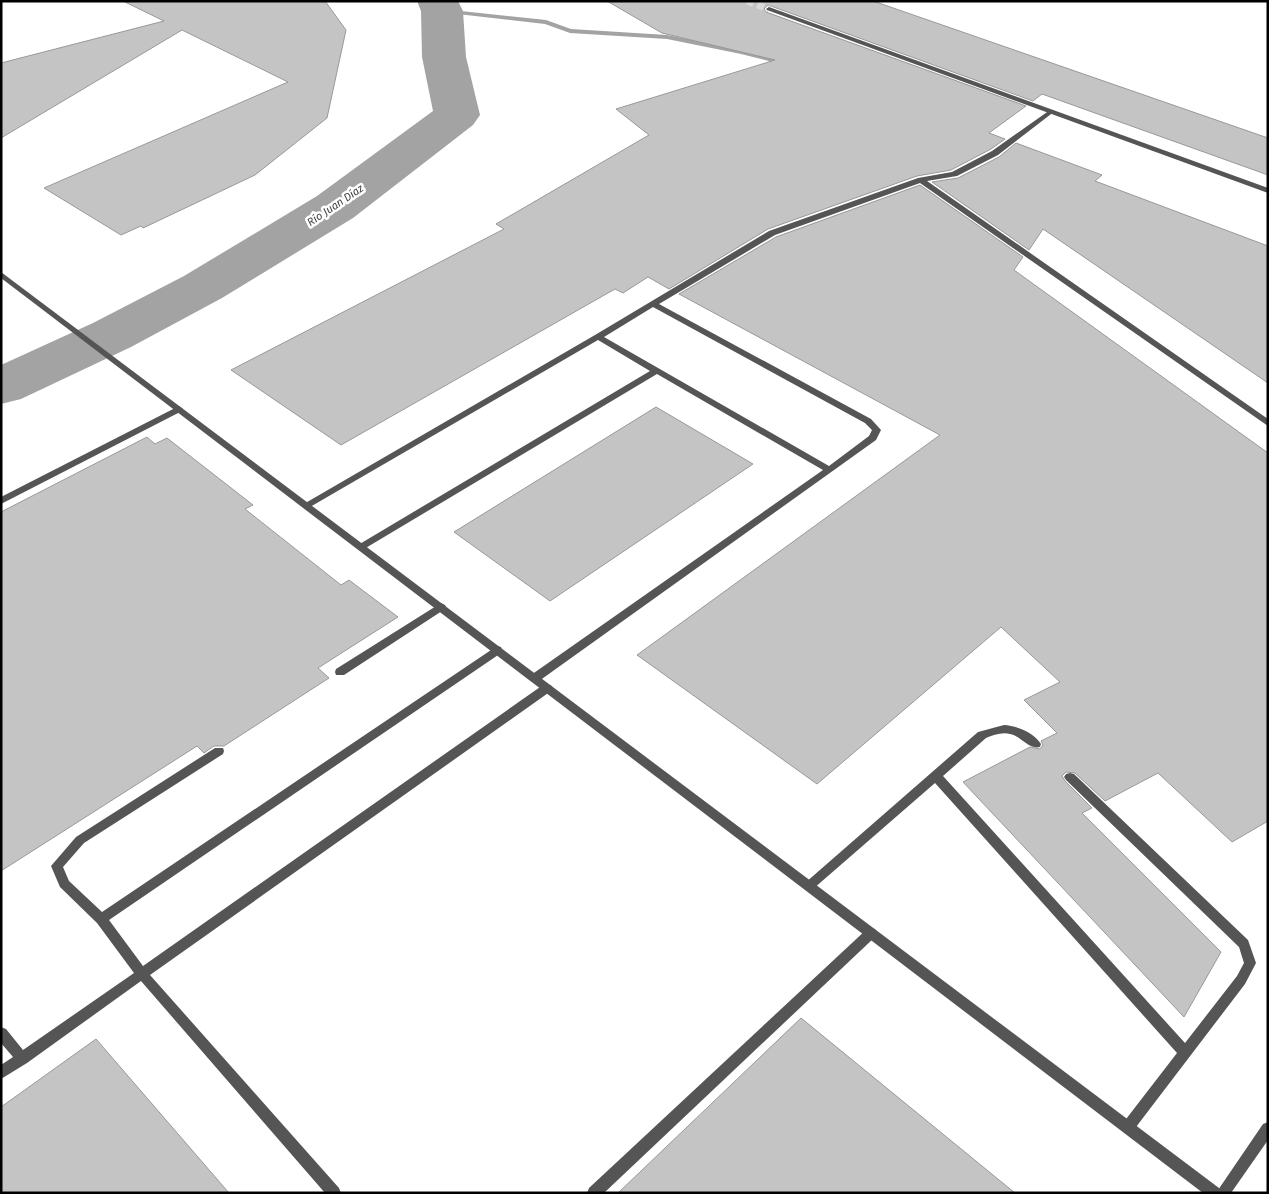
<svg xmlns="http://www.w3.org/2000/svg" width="1269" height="1194" font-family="'Fira Sans',sans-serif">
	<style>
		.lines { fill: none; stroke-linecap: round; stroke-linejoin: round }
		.stream { fill: #a3a3a3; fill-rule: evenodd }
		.river { fill: #a3a3a3; fill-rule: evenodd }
		.building { fill: #c4c4c4; stroke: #999 }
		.minor-tunnel { stroke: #d9d9d9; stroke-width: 7; stroke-dasharray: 7 4; stroke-linecap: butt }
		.service { fill: #555; fill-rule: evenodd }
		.minor { fill: #555; fill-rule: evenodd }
		.tertiary { fill: #555; fill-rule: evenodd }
		.labels { text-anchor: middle; stroke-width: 5; stroke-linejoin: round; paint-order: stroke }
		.far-water-label { font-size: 11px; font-style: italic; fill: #444; stroke: #fff }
	</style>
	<rect width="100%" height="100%" fill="#fff"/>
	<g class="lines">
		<!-- stream -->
		<polygon class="stream" points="442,9 546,20 571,29 667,35 742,50 792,64 788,66 741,54 667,39 570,33 545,24 440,12 438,11"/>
		<!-- river -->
		<polygon class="river" points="417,1 458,1 463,11 466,57 480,115 473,125 353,218 222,298 131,347 21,399 1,404 1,365 93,323 184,276 317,196 433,111 422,57 421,11"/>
	</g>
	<!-- building -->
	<g class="building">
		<polygon points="123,1 325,1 346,30 327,118 255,175 143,228 141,226 121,235 44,188 288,82 182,30 1,138 1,63 164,21"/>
		<polygon points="607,1 873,1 1268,138 1268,175 1042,94 1033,101 768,5 764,9 766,12 1026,106 989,133 1005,139 991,149 951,170 917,176 768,229 669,289 648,277 623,293 615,289 341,445 231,370 504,229 496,224 649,135 616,109 775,60 662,33"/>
		<polygon points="1016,143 1102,175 1095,181 1268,246 1268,383 1043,229 1029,250 932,182 958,178 999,157"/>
		<polygon points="920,185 1023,257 1014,270 1268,453 1268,821 1232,842 1158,773 1105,801 1075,773 1066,772 1062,776 1065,781 1092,808 1082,813 1221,952 1184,1017 963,782 1030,747 1040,749 1043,745 1041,741 1057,733 1024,700 1060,682 1001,627 817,784 637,655 940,435 679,294 776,237"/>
		<polygon points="656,407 753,464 550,601 454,532"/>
		<polygon points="147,437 155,444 167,438 253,505 245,509 341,585 349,580 398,617 318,668 329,678 224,746 214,746 204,753 197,746 1,871 1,512"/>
		<polygon points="801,1018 1015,1193 618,1193"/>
		<polygon points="96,1039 229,1193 1,1193 1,1107"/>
	</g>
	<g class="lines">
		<!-- minor-tunnel -->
		<polyline class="minor-tunnel" points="747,1 769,9"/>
		<!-- service -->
		<g class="service">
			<path d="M1050,110l5,1 -57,44 -41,21 -30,5 341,238v7l-348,-243 -145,52 -116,69 212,115 10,11 -5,10 -337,241h-8l-1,-3 1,-3 292,-205 -166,-96 -293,175h-6l-2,-2 2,-2 292,-174 -52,-31 -288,167h-6l-2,-2 293,-170 174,-104 149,-53 34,-6 40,-21zM653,307l212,116 7,7 -3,6 -40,30 -225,-129z"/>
			<polygon points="179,406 183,409 182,411 1,504 1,497"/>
			<polygon points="441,603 445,605 446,607 445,609 344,675 336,675 335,672 336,669"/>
			<polygon points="497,646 501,647 502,650 501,653 109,920 143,966 543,685 551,685 552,688 551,691 150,975 339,1188 341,1193 325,1193 141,981 27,1063 1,1079 1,1065 13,1057 1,1043 1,1027 6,1029 23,1050 134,973 97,923 60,887 51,866 76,837 215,748 223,748 224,751 223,754 84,843 63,867 69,881 102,912"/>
			<path d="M1004,725c14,1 30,8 37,19l-1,3c-11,3 -19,-11 -30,-13 -8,-2 -17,1 -24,4l-43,38 242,267 52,-67 7,-13 -5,-16 -173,-167 -2,-3 2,-3 4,-1 4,1 174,166 8,23 -11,21 -112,147 -5,2 -5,-2 -2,-4 2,-4 54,-70 -242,-270 -122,106 -4,2 -4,-2 -2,-3 2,-3 173,-151z"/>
			<polygon points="871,928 875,929 877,933 875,937 604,1193 587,1193 589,1188 867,929"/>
		</g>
		<!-- minor -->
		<g class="minor">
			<polygon points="769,7 1268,188 1268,193 767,10 766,9"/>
			<polygon points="1,272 1219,1188 1221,1193 1203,1193 1,278"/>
		</g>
		<!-- tertiary -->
		<polygon class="tertiary" points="1268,1122 1268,1140 1231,1193 1216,1193 1263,1124"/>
	</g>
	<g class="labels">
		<!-- far-water labels -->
		<g class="far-water-label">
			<text transform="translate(335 205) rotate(-34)" y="4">Río Juan Díaz</text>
		</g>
	</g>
	<!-- border -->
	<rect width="1269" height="1194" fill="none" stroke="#000000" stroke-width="5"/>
</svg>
